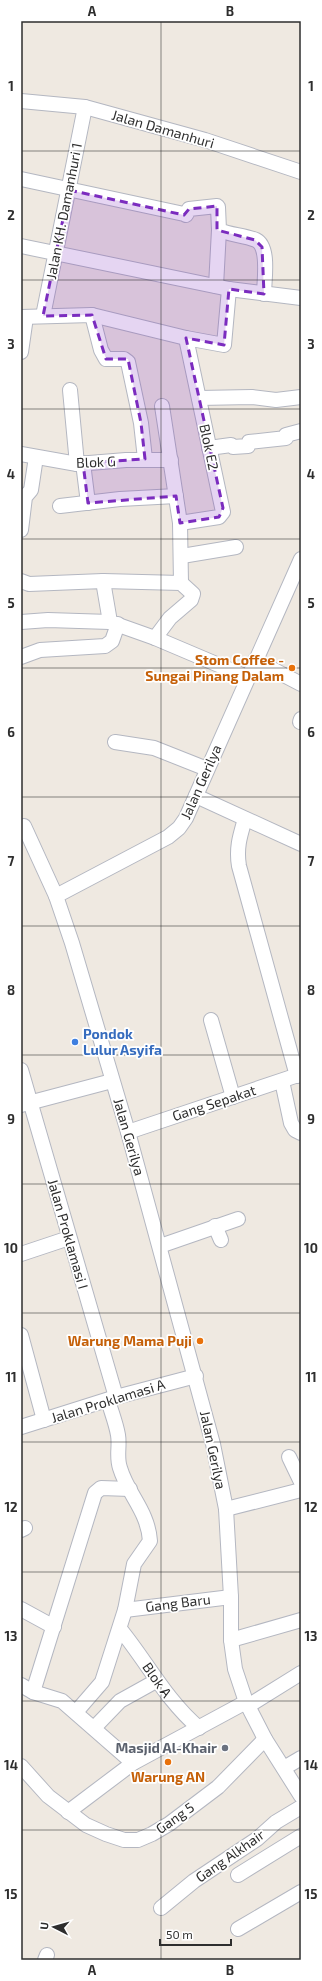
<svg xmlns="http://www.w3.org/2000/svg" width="322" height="1981" font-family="'Exo 2',sans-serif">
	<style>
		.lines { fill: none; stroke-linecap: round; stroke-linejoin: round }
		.minor-casing { stroke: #b4b7c1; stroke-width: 16 }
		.minor { stroke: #fff; stroke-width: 14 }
		.marked { fill: #7b2cbf; fill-opacity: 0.2; stroke: #7b2cbf; stroke-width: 3; stroke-dasharray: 8 5; stroke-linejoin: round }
		.grid { fill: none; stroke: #2e2e2e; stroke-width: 1; stroke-opacity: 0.55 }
		.food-dot { fill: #e8710a; stroke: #fff; stroke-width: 1.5 }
		.shop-dot { fill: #3f7fe0; stroke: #fff; stroke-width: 1.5 }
		.worship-dot { fill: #6b7280; stroke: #fff; stroke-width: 1.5 }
		.labels { text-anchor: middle; stroke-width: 3.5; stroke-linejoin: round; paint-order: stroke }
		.street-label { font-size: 14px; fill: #2e2e2e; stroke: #fff }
		.food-label { font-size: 14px; font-weight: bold; fill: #c56008; stroke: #fff; text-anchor: end }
		.shop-label { font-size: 14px; font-weight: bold; fill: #366cbe; stroke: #fff; text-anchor: start }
		.worship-label { font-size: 14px; font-weight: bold; fill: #5b616d; stroke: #fff; text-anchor: end }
		.neatline { fill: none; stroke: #2e2e2e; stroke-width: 1.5 }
		.grid-label { font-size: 13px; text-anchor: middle; font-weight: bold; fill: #2e2e2e }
	</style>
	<rect width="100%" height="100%" fill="#efe9e1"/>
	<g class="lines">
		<!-- minor casing -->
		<g class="minor-casing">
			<g id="minor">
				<polyline points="21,101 85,107 205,140 301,172"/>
				<path d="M21,179l163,35 2,1 3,-6 28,-3 1,1 1,23c11,5 25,5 37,10 14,7 8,41 8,54"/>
				<polyline points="21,246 229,289 301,298"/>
				<polyline points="216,286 219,230"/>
				<polyline points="92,315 101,350 106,359 124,359 128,362 141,423 145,459"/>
				<polyline points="43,316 85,107"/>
				<polyline points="21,317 92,315 186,338 224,345 229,289"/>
				<polyline points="21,352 26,317"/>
				<polyline points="70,390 77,464"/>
				<polyline points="199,398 252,397 276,400 301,397"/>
				<polyline points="162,406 180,523 181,583"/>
				<polyline points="209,448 231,445 233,447 248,446 249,442 286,438 286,435 301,431"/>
				<polyline points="21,454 77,464 126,460 171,460"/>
				<polyline points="83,463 88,503"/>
				<polyline points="60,506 120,499 176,496"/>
				<polyline points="180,523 219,517 223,512 186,338"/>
				<polyline points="21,530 25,497 31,490 36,457"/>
				<polyline points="182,556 236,547"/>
				<polyline points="301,559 186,818 179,828 168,837 56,896 72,943 128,1132 213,1444 226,1509 231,1597 231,1640 235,1669 246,1702 265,1739 301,1796"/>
				<polyline points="21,581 29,584 103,581 110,622"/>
				<polyline points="103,581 181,583 193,594 191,600 170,618 155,638"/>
				<polyline points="21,622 48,620 110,622 155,638 247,677"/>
				<polyline points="21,657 40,650 105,646 112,641 118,624"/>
				<polyline points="255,660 301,684"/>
				<polyline points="300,722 301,719"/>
				<polyline points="115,742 154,748 207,769"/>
				<polyline points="196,796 301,844"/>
				<path d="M245,819c-5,17 -9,29 -6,47l58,210"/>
				<polyline points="24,826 56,896"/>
				<polyline points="211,1020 233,1097"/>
				<polyline points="21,1070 116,1397"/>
				<polyline points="282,1081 291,1123 295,1130 301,1133"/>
				<polyline points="21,1105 112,1081"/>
				<polyline points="128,1132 301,1074"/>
				<polyline points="215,1226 221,1240"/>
				<polyline points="160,1246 238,1219"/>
				<polyline points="21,1254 69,1238"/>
				<polyline points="21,1335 44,1420"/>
				<polyline points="21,1427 116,1397 196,1376"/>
				<polyline points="289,1457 301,1482"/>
				<polyline points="226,1509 301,1490"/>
				<polyline points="21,1530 25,1528"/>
				<polyline points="21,1609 54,1627"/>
				<polyline points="125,1610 231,1597"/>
				<path d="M120,1629c27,33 46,71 79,99"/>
				<polyline points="231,1640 301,1620"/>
				<polyline points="21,1685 33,1692 62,1701 133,1763"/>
				<polyline points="33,1692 95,1493 101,1488 130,1489"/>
				<polyline points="248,1706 301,1673"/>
				<path d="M76,1712l26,-30 23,-72 9,-46 16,-23c-2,-30 -22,-46 -30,-73 -4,-11 0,-22 -2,-33 -2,-12 -7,-24 -10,-35"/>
				<polyline points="94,1728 120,1701 156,1681"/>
				<polyline points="21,1766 48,1796 86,1825 106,1834 124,1840 138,1840 152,1834 169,1824 218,1787 265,1739"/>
				<polyline points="284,1768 301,1758"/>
				<polyline points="68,1812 133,1763 246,1702"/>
				<polyline points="238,1875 301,1836"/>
				<polyline points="161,1908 194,1881 257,1839 276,1822 301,1807"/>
				<polyline points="238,1929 301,1892"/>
				<polyline points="45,1960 47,1955"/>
			</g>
		</g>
		<!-- minor -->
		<use href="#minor" class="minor"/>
	</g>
	<!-- marked area -->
	<path class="marked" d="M69,190l115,25 5,-6 28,-3v24l38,10 7,7 2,47 -35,-5 -5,56 -38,-7 37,170 -4,9 -39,6 -4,-27 -88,7 -5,-40 62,-4 -4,-36 -13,-64h-22l-14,-44 -49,1z"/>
	<!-- grid -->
	<path class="grid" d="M161,21v1939M21,151h280M21,280h280M21,409h280M21,539h280M21,668h280M21,797h280M21,926h280M21,1055h280M21,1184h280M21,1313h280M21,1442h280M21,1572h280M21,1701h280M21,1830h280"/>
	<!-- markers -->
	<g class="food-dot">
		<circle cx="292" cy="668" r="4"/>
		<circle cx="200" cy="1341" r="4"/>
		<circle cx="168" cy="1762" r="4"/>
	</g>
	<circle class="shop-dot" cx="75" cy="1042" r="4"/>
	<circle class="worship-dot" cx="225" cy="1748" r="4"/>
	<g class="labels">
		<!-- street labels -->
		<g class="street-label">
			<text transform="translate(163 129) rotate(16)" y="5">Jalan Damanhuri</text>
			<text transform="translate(64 211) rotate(-79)" y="5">Jalan KH. Damanhuri 1</text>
			<text transform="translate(209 447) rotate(78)" y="5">Blok E2</text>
			<text transform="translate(96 462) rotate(-2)" y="5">Blok G</text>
			<text transform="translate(201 782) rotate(-66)" y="5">Jalan Gerilya</text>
			<text transform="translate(214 1103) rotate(-18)" y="5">Gang Sepakat</text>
			<text transform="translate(129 1137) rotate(74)" y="5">Jalan Gerilya</text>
			<text transform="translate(68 1234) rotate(74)" y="5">Jalan Proklamasi I</text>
			<text transform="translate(108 1401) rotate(-17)" y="5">Jalan Proklamasi A</text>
			<text transform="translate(213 1450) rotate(78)" y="5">Jalan Gerilya</text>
			<text transform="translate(178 1603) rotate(-7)" y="5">Gang Baru</text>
			<text transform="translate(157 1680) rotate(55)" y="5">Blok A</text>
			<text transform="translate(175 1818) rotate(-35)" y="5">Gang 5</text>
			<text transform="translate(230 1856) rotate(-35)" y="5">Gang Alkhair</text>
		</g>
		<!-- food labels -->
		<g class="food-label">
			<text x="284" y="665">Stom Coffee -<tspan x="284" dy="16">Sungai Pinang Dalam</tspan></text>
			<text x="192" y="1346">Warung Mama Puji</text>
			<text x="168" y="1782" text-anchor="middle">Warung AN</text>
		</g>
		<!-- shop labels -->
		<g class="shop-label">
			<text x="83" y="1039">Pondok<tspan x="83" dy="16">Lulur Asyifa</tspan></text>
		</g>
		<!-- worship labels -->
		<g class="worship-label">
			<text x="217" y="1753">Masjid Al-Khair</text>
		</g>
	</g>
	<!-- border -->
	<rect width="322" height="1981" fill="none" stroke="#ffffff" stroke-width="44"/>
	<!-- north arrow -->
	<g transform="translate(54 1927) rotate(276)" stroke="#ffffff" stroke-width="3" paint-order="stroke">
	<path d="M0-3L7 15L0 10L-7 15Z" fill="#2e2e2e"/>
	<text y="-6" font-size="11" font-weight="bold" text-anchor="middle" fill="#2e2e2e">U</text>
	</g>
	<!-- scale -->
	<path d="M160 1939v6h71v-6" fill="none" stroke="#2e2e2e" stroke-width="2"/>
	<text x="166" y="1939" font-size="12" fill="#2e2e2e" stroke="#ffffff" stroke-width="3" paint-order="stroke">50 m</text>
	<rect x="22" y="22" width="278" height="1937" class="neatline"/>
	<g class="grid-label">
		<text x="92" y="16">A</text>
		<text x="230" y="16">B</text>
		<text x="11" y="91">1</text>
		<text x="311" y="91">1</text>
		<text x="11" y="220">2</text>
		<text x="311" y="220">2</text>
		<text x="11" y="349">3</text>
		<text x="311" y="349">3</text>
		<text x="11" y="479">4</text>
		<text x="311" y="479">4</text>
		<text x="11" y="608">5</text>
		<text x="311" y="608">5</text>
		<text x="11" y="737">6</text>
		<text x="311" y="737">6</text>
		<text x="11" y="866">7</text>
		<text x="311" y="866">7</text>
		<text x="11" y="995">8</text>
		<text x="311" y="995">8</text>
		<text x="11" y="1124">9</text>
		<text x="311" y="1124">9</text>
		<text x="11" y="1253">10</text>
		<text x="311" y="1253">10</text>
		<text x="11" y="1382">11</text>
		<text x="311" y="1382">11</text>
		<text x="11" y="1512">12</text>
		<text x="311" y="1512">12</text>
		<text x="11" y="1641">13</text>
		<text x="311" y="1641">13</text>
		<text x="11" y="1770">14</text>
		<text x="311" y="1770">14</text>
		<text x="11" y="1899">15</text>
		<text x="311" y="1899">15</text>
		<text x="92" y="1975">A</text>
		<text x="230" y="1975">B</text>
	</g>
</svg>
